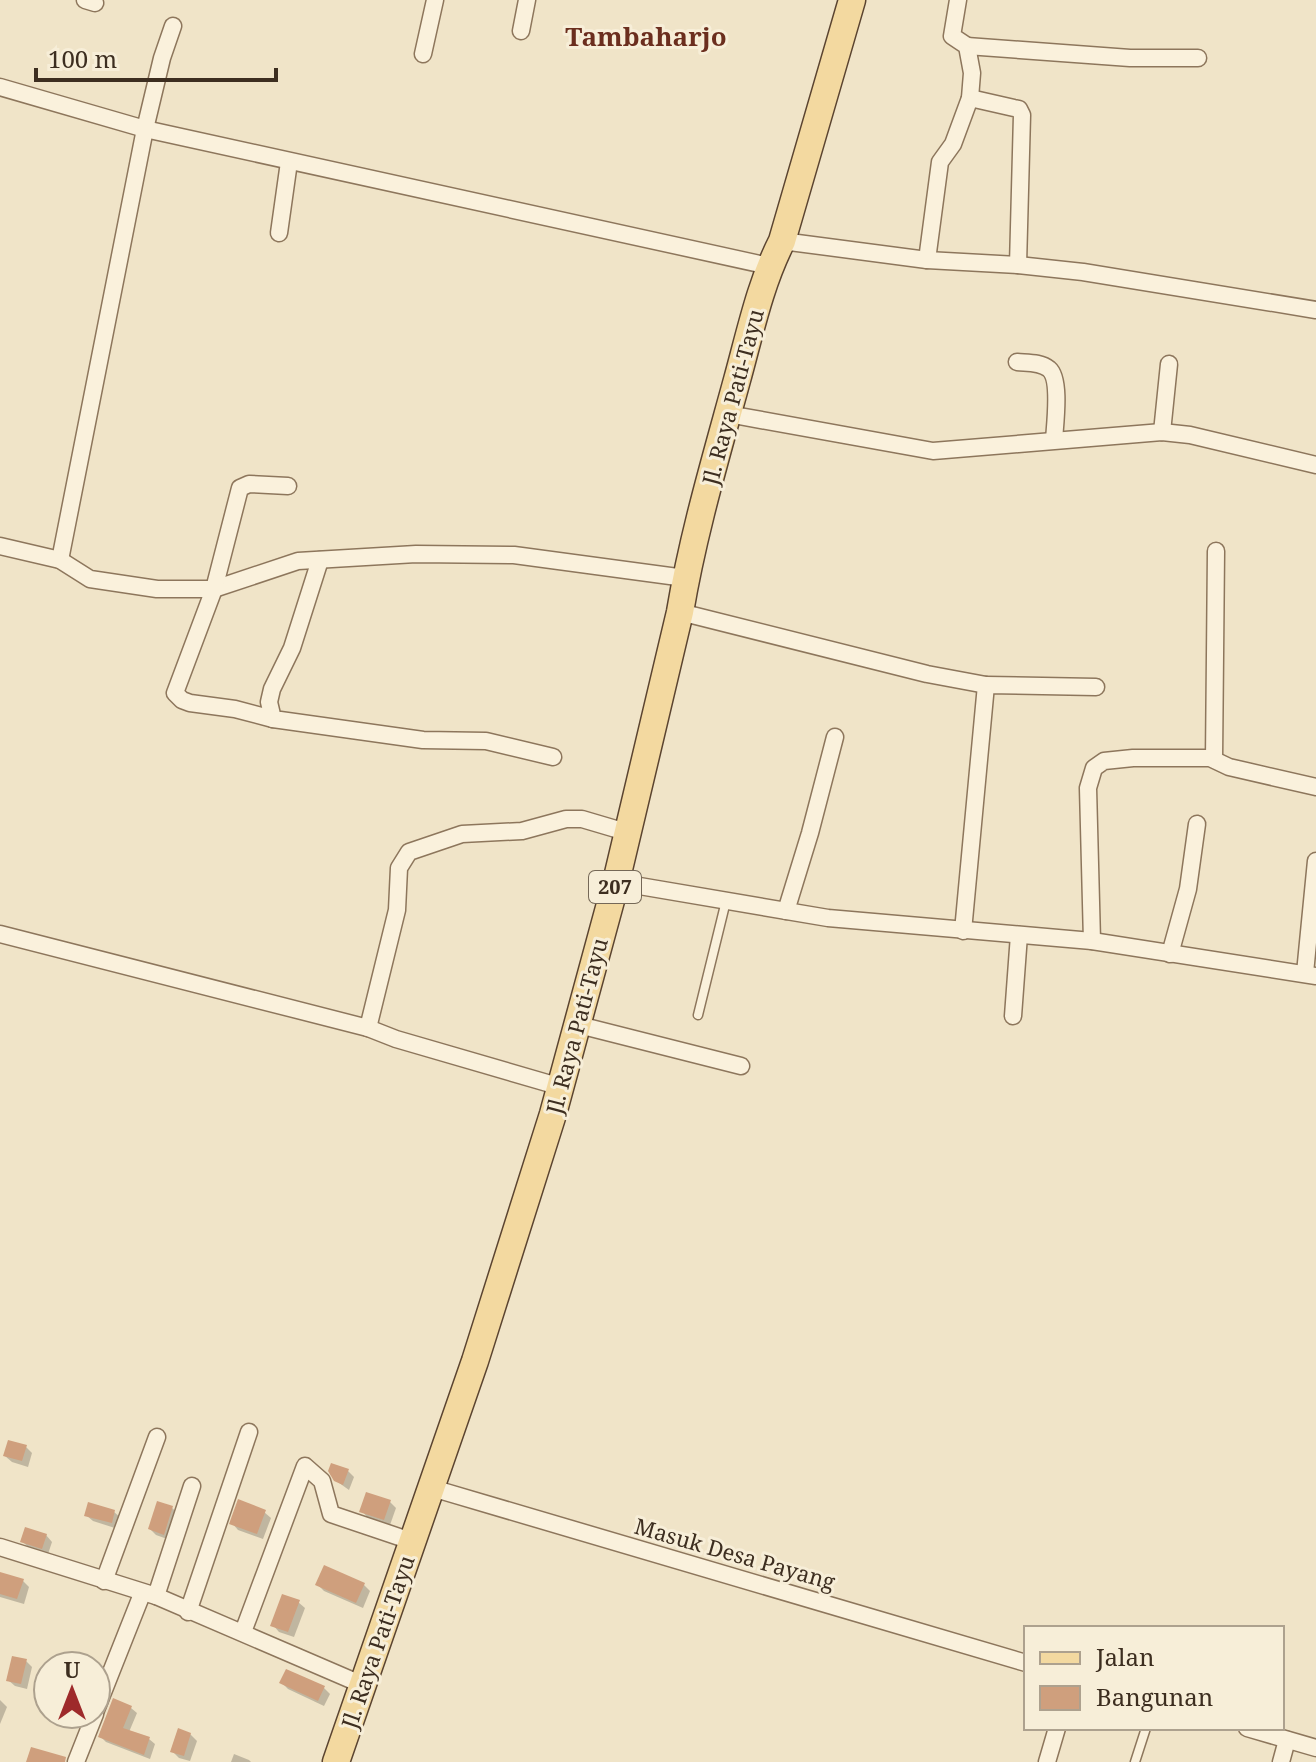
<svg xmlns="http://www.w3.org/2000/svg" width="1316" height="1762" font-family="'Noto Serif',serif">
	<style>
		.shadow { fill: #0003 }
		.building { fill: #cf9f7d }
		.lines { fill: none; stroke-linecap: round; stroke-linejoin: round }
		.lane-casing { stroke: #8d765c; stroke-width: 11 }
		.street-casing { stroke: #8d765c; stroke-width: 19 }
		.primary-casing { stroke: #5b4430; stroke-width: 29 }
		.lane { stroke: #faf1dc; stroke-width: 8 }
		.street { stroke: #faf1dc; stroke-width: 16 }
		.primary { stroke: #f3d9a0; stroke-width: 26 }
		.labels { text-anchor: middle; stroke-width: 6; stroke-linejoin: round; paint-order: stroke }
		.shield { fill: #f7eed8; stroke: #756857; stroke-width: 2 }
		.shield-label { font-size: 20px; font-weight: bold; fill: #3d2e20 }
		.street-label { font-size: 22px; fill: #3d2e20; stroke: #f7eed8 }
		.quarter-label { font-size: 26px; font-weight: bold; fill: #6b2e1e; stroke: #f7eed8 }
	</style>
	<rect width="100%" height="100%" fill="#f0e4c8"/>
	<!-- shadow -->
	<g class="shadow">
		<polygon points="26,1447 32,1453 28,1467 12,1462 5,1456"/>
		<polygon points="348,1471 354,1477 349,1490 335,1480"/>
		<polygon points="390,1502 396,1508 390,1525 368,1518 362,1511"/>
		<polygon points="172,1508 179,1514 170,1540 156,1535 150,1529"/>
		<polygon points="114,1512 121,1518 118,1529 93,1521 86,1515"/>
		<polygon points="264,1512 271,1518 263,1539 238,1530 232,1523"/>
		<polygon points="46,1535 52,1542 48,1554 29,1548 22,1541"/>
		<polygon points="0,1574 23,1581 29,1587 24,1604 0,1597"/>
		<polygon points="318,1585 364,1585 370,1591 363,1608 324,1591"/>
		<polygon points="298,1602 305,1608 294,1637 279,1632 273,1625"/>
		<polygon points="26,1661 32,1667 27,1689 15,1686 8,1680"/>
		<polygon points="282,1683 324,1688 330,1694 324,1706 288,1689"/>
		<polygon points="0,1700 7,1707 0,1724"/>
		<polygon points="131,1708 137,1713 129,1732 149,1739 155,1744 150,1759 106,1742 100,1736"/>
		<polygon points="190,1734 197,1741 190,1761 179,1758 173,1752"/>
		<polygon points="234,1754 249,1760 251,1762 231,1762"/>
	</g>
	<!-- building -->
	<g class="building">
		<polygon points="8,1440 27,1445 22,1461 3,1456"/>
		<polygon points="331,1463 349,1469 343,1485 334,1481 328,1471"/>
		<polygon points="366,1492 391,1500 384,1520 359,1512"/>
		<polygon points="238,1499 266,1510 257,1534 229,1524"/>
		<polygon points="157,1501 173,1506 164,1535 148,1529"/>
		<polygon points="88,1502 115,1510 112,1523 84,1516"/>
		<polygon points="25,1527 47,1534 42,1549 20,1542"/>
		<polygon points="324,1565 365,1583 356,1603 315,1585"/>
		<polygon points="0,1572 24,1579 17,1599 0,1594"/>
		<polygon points="282,1594 300,1600 288,1632 270,1626"/>
		<polygon points="12,1656 27,1659 21,1684 6,1681"/>
		<polygon points="286,1669 325,1686 318,1701 279,1683"/>
		<polygon points="113,1698 132,1706 123,1728 150,1737 144,1755 98,1737"/>
		<polygon points="178,1728 191,1733 184,1756 170,1752"/>
		<polygon points="31,1747 66,1757 65,1762 26,1762"/>
	</g>
	<g class="lines">
		<!-- lane casing -->
		<g class="lane-casing">
			<g id="lane">
				<polyline points="698,1015 726,901"/>
				<polyline points="1135,1762 1146,1728"/>
			</g>
		</g>
		<!-- street casing -->
		<g class="street-casing">
			<g id="street">
				<polyline points="85,0 95,3"/>
				<polyline points="521,31 527,0"/>
				<polyline points="967,46 1130,58 1198,58"/>
				<polyline points="423,54 435,0"/>
				<polyline points="0,87 145,129 769,266"/>
				<polyline points="970,98 1014,108 1019,109 1022,115 1018,265"/>
				<polyline points="279,233 289,162"/>
				<polyline points="782,241 927,260 1018,265 1083,272 1316,310"/>
				<polyline points="927,260 940,162 953,144 970,98 972,73 967,46 952,36 958,0"/>
				<path d="M1017,362c11,1 24,0 32,7 12,10 6,55 5,71"/>
				<polyline points="728,414 933,451 1162,432 1190,435 1316,465"/>
				<polyline points="1162,432 1169,364"/>
				<polyline points="0,546 60,560 90,579 157,589 214,589 298,561 416,554 514,555 685,578"/>
				<polyline points="60,560 145,129 162,58 173,26"/>
				<polyline points="320,560 292,648 272,689 269,702 273,719 423,740 486,741 553,757"/>
				<polyline points="680,612 927,674 986,685"/>
				<polyline points="273,719 235,709 190,703 182,700 175,693 214,589 240,488 249,484 288,486"/>
				<polyline points="1214,759 1216,551"/>
				<polyline points="616,882 828,918 1092,941 1316,976"/>
				<polyline points="786,911 810,833 835,737"/>
				<polyline points="963,931 986,685 1096,687"/>
				<polyline points="0,934 368,1028 396,1039 561,1087"/>
				<polyline points="1092,941 1088,788 1094,768 1104,761 1133,758 1210,758 1229,767 1316,787"/>
				<polyline points="1170,954 1188,889 1197,824"/>
				<polyline points="1305,973 1316,861"/>
				<polyline points="1013,1016 1019,935"/>
				<polyline points="579,1025 741,1066"/>
				<polyline points="368,1028 397,910 399,868 409,852 462,834 522,831 566,819 582,819 626,832"/>
				<polyline points="432,1488 1026,1663"/>
				<polyline points="0,1547 156,1596 363,1685"/>
				<polyline points="104,1581 157,1437"/>
				<polyline points="156,1596 192,1486"/>
				<polyline points="188,1612 249,1432"/>
				<polyline points="243,1632 305,1466 322,1481 331,1514 414,1542"/>
				<polyline points="96,1710 142,1594"/>
				<polyline points="1247,1728 1316,1748"/>
				<polyline points="76,1762 95,1714"/>
				<polyline points="1047,1762 1057,1728"/>
				<polyline points="1281,1762 1287,1740"/>
			</g>
		</g>
		<!-- primary casing -->
		<g class="primary-casing">
			<path id="primary" d="M336,1762l139,-401 78,-247 63,-232 64,-270c13,-78 36,-155 57,-232 13,-47 23,-96 45,-139l70,-241"/>
		</g>
		<!-- lane -->
		<use href="#lane" class="lane"/>
		<!-- street -->
		<use href="#street" class="street"/>
		<!-- primary -->
		<use href="#primary" class="primary"/>
	</g>
	<g class="labels">
		<!-- shield labels -->
		<rect class="shield" x="589" y="871" width="52" height="32" rx="6"/>
		<g class="shield-label">
			<text x="615" y="894">207</text>
		</g>
		<!-- street labels -->
		<g class="street-label">
			<text transform="translate(733 397) rotate(-75)" y="8">Jl. Raya Pati-Tayu</text>
			<text transform="translate(577 1026) rotate(-75)" y="8">Jl. Raya Pati-Tayu</text>
			<text transform="translate(735 1554) rotate(16)" y="8">Masuk Desa Payang</text>
			<text transform="translate(378 1642) rotate(-71)" y="8">Jl. Raya Pati-Tayu</text>
		</g>
		<!-- quarter labels -->
		<g class="quarter-label">
			<text x="646" y="46">Tambaharjo</text>
		</g>
	</g>
	<!-- legend -->
	<rect x="1024" y="1626" width="260" height="104" fill="#f7eed8" stroke="#ada18e" stroke-width="2"/>
	<rect x="1040" y="1652" width="40" height="12" fill="#f3d9a0" stroke="#ada18e" stroke-width="2"/>
	<text x="1096" y="1666" font-size="24" fill="#3d2e20">Jalan</text>
	<rect x="1040" y="1686" width="40" height="24" fill="#cf9f7d" stroke="#ada18e" stroke-width="2"/>
	<text x="1096" y="1706" font-size="24" fill="#3d2e20">Bangunan</text>
	<!-- north arrow -->
	<g transform="translate(72 1690)"><circle r="38" fill="#f7eed8" stroke="#ada18e" stroke-width="2"/>
	<path d="M0-6L14 30L0 20L-14 30Z" fill="#9e2a2b"/>
	<text y="-12" font-size="22" font-weight="bold" text-anchor="middle" fill="#3d2e20">U</text>
	</g>
	<!-- scale -->
	<path d="M36 68v12h240v-12" fill="none" stroke="#3d2e20" stroke-width="4"/>
	<text x="48" y="68" font-size="24" fill="#3d2e20" stroke="#f7eed8" stroke-width="6" paint-order="stroke">100 m</text>
</svg>
